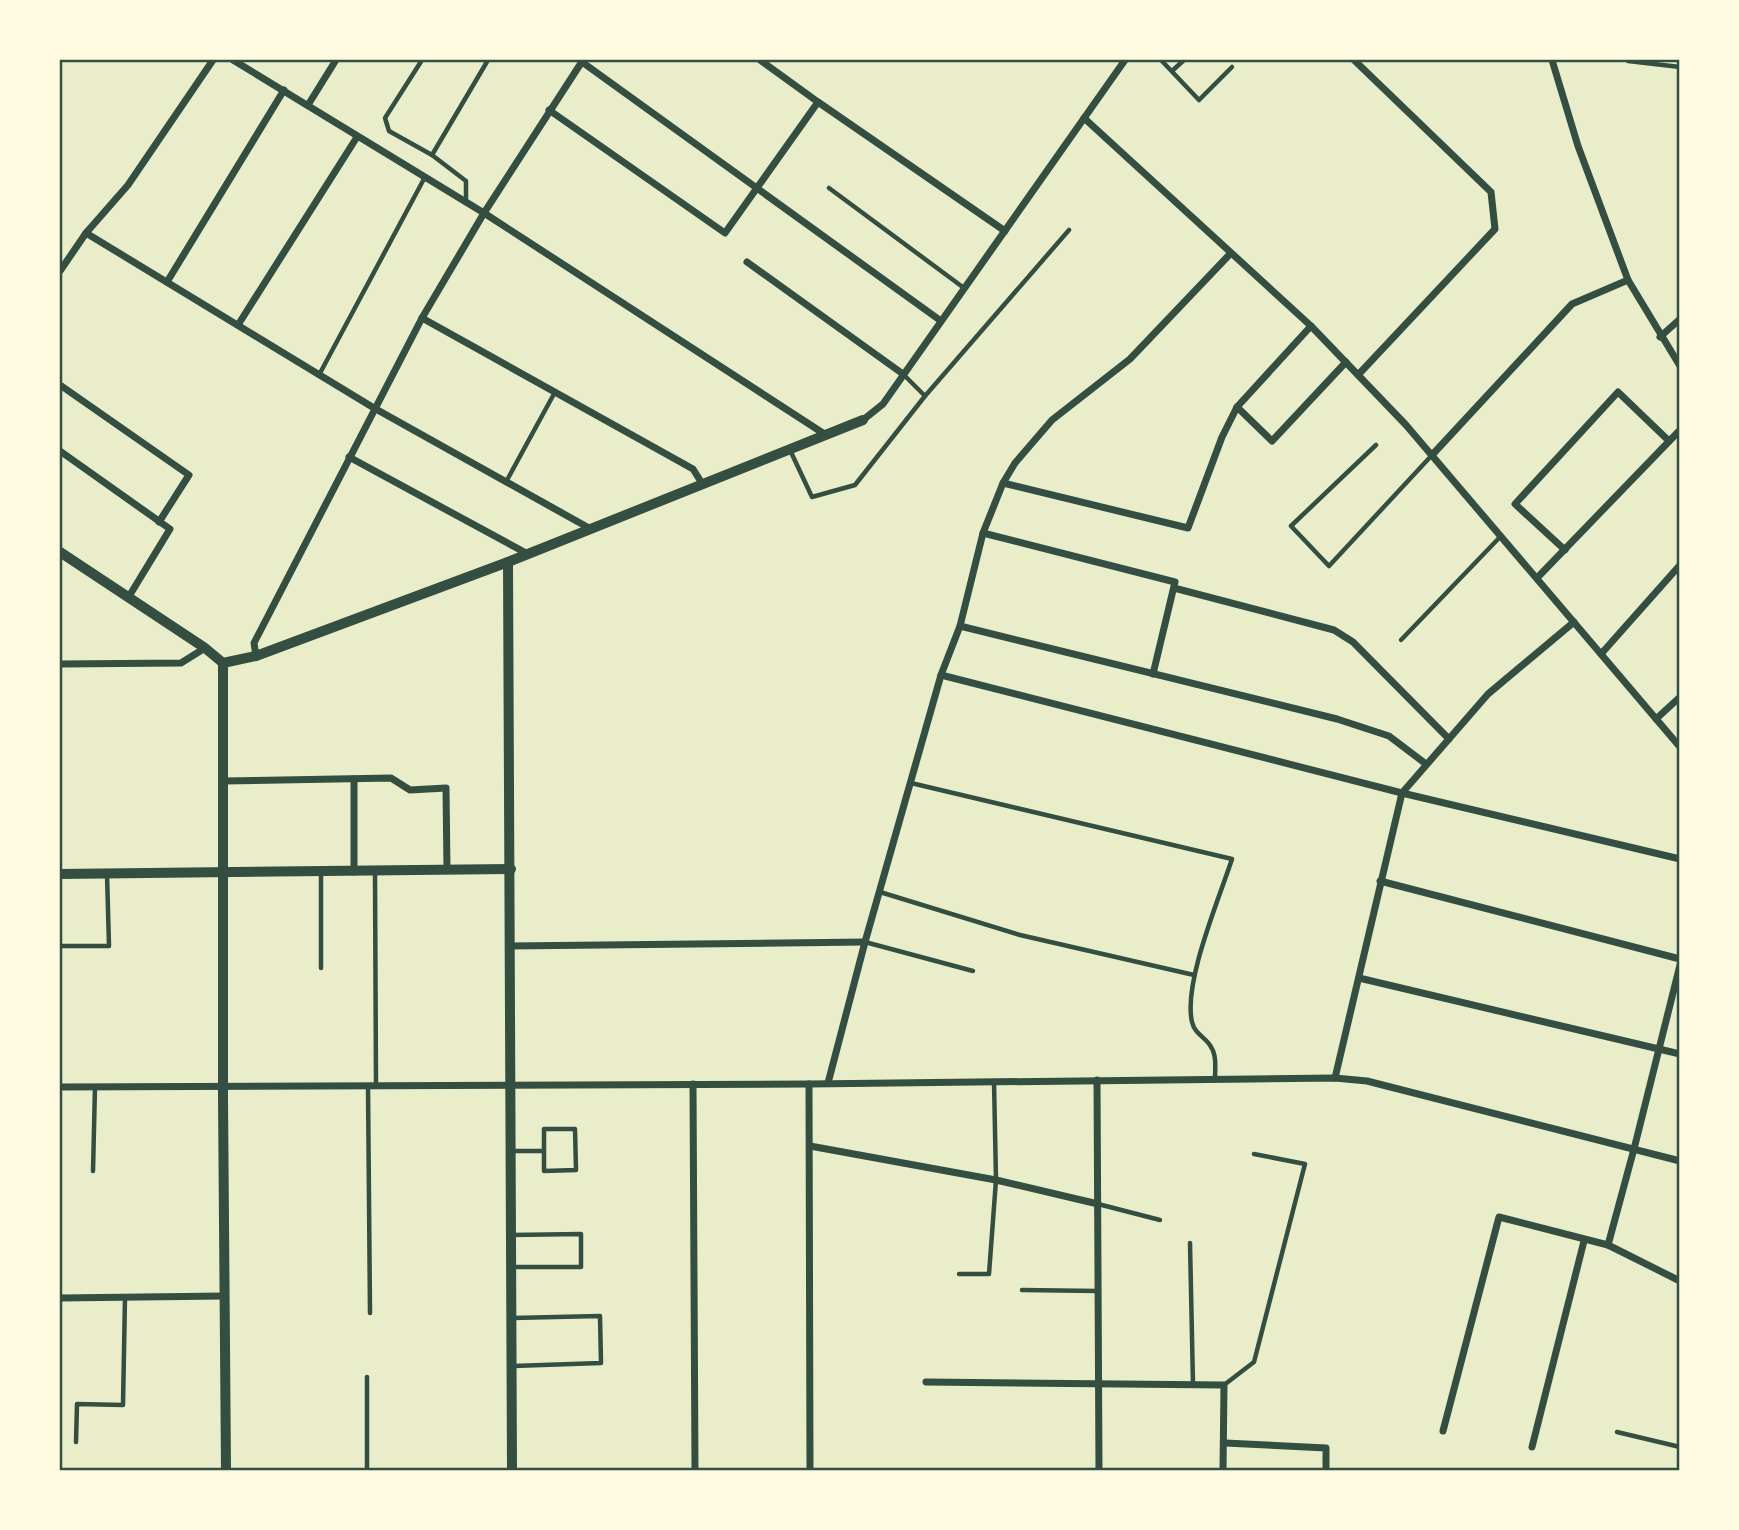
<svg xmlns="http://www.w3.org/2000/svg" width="1739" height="1530" font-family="'Asap Condensed',sans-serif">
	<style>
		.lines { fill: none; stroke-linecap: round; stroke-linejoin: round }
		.service { stroke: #344e41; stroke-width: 4.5 }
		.minor { stroke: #344e41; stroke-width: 7 }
		.tertiary { stroke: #344e41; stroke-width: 10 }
		.neatline { fill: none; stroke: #344e41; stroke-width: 2.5 }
	</style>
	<rect width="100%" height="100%" fill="#e9edc9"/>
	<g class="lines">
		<!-- service -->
		<g class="service">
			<polyline points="422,60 385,118 389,131 432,155 466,181 466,201"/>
			<polyline points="1161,60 1199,100 1232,67"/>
			<polyline points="1628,61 1680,67"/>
			<polyline points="1172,71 1184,60"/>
			<polyline points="432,155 488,60"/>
			<polyline points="829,188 964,288"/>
			<polyline points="903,374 925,396"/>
			<polyline points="319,375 425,177"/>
			<polyline points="1376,445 1291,526 1329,566 1433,454"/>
			<polyline points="790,450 812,497 855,485 925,396 1069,230"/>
			<polyline points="506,482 555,392"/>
			<polyline points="1401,640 1500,537"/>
			<path d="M911,783l321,76c-13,40 -49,124 -40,163 3,13 14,15 19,25 6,9 4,22 4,32"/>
			<polyline points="321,872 321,968"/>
			<polyline points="375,873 376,1085"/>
			<polyline points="880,892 1020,935 1194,975"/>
			<polyline points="865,942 973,971"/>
			<polyline points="60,946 109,946 107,874"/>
			<polyline points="368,1086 370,1313"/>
			<polygon points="544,1129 575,1129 576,1170 544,1171"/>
			<polyline points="512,1151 544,1151"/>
			<polyline points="93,1171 95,1087"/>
			<polyline points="1098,1204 1160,1220"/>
			<polyline points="1190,1243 1193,1384"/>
			<polyline points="512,1267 581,1267 581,1234 512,1235"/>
			<polyline points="959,1274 989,1274 996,1180 994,1081"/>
			<polyline points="1022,1290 1098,1291"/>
			<polyline points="512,1318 600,1316 601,1363 513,1366"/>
			<polyline points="367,1377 367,1470"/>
			<polyline points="1224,1385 1254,1362 1305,1164 1254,1154"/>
			<polyline points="1617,1432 1680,1447"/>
			<polyline points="76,1442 77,1404 123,1405 125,1297"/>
		</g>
		<!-- minor -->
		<g class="minor">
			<polyline points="233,60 484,213 826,435"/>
			<polyline points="760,60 818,102 1005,231"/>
			<polyline points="1354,60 1491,192 1495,229 1358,375"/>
			<polyline points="1552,60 1578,146 1628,280 1680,366"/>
			<polyline points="582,62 941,321"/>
			<polyline points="308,105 336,60"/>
			<polyline points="549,110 725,233 818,102"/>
			<polyline points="1084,118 1311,326 1406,425 1680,747"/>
			<polyline points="86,233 374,408 589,528"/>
			<polyline points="747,262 903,374"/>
			<polyline points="60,271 86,233 128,185 213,60"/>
			<polyline points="167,282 284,90"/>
			<polyline points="422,318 693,469 703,485"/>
			<polyline points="238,325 357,137"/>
			<polyline points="1660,337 1680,319"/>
			<polyline points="60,385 189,475 159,522"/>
			<polyline points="1237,407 1272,441 1346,362"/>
			<polyline points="863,420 883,404 1125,60"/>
			<polyline points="60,451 170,529 128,598"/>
			<polyline points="1433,454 1572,304 1628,280"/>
			<polyline points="349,457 526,553"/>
			<polyline points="1003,483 1188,528 1222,437 1237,407 1311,326"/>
			<polyline points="983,533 1175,582 1153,674"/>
			<polyline points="1565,550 1515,504 1618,392 1669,441"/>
			<polyline points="1537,578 1680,430"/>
			<polyline points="1174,588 1334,630 1353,642 1449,739"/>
			<polyline points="960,626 1337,719 1389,736 1426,764"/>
			<polyline points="1601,654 1680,565"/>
			<polyline points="256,656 254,643 422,318 484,213 583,60"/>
			<polyline points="60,664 181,663 205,648"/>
			<polyline points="941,675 1402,793 1680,859"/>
			<polyline points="1656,719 1680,697"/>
			<polyline points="223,781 391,778 410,790 446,788 447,870"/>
			<polyline points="354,872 354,779"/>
			<polyline points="1380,881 1680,959"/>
			<polyline points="510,946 865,942"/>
			<polyline points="1680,965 1634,1149 1608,1245 1680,1281"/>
			<polyline points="1359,978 1680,1054"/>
			<polyline points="1335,1078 1402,793 1488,694 1574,622"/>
			<polyline points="1097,1080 1099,1470"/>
			<polyline points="828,1083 865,942 941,675 960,626 983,533 1003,483 1015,463 1052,420 1130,359 1230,254"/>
			<polyline points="693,1084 695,1470"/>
			<polyline points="809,1084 810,1470"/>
			<polyline points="60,1087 809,1084 1335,1078 1367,1081 1680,1161"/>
			<polyline points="810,1146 996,1180 1098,1204"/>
			<polyline points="60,1298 224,1296"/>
			<polyline points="926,1382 1224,1385 1223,1470"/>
			<polyline points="1443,1431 1499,1217 1608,1245"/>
			<polyline points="1225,1443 1326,1448 1326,1470"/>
			<polyline points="1532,1447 1584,1241"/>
		</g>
		<!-- tertiary -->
		<g class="tertiary">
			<polyline points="60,552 205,648 223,663"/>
			<polyline points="508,562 512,1470"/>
			<polyline points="223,663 223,1099 226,1470"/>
			<polyline points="223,663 256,656 508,562 863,420"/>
			<polyline points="60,874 511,869"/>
		</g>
	</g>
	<!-- border -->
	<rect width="1739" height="1530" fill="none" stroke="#fefae0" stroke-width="122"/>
	<rect x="61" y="61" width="1617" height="1408" class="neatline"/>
</svg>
